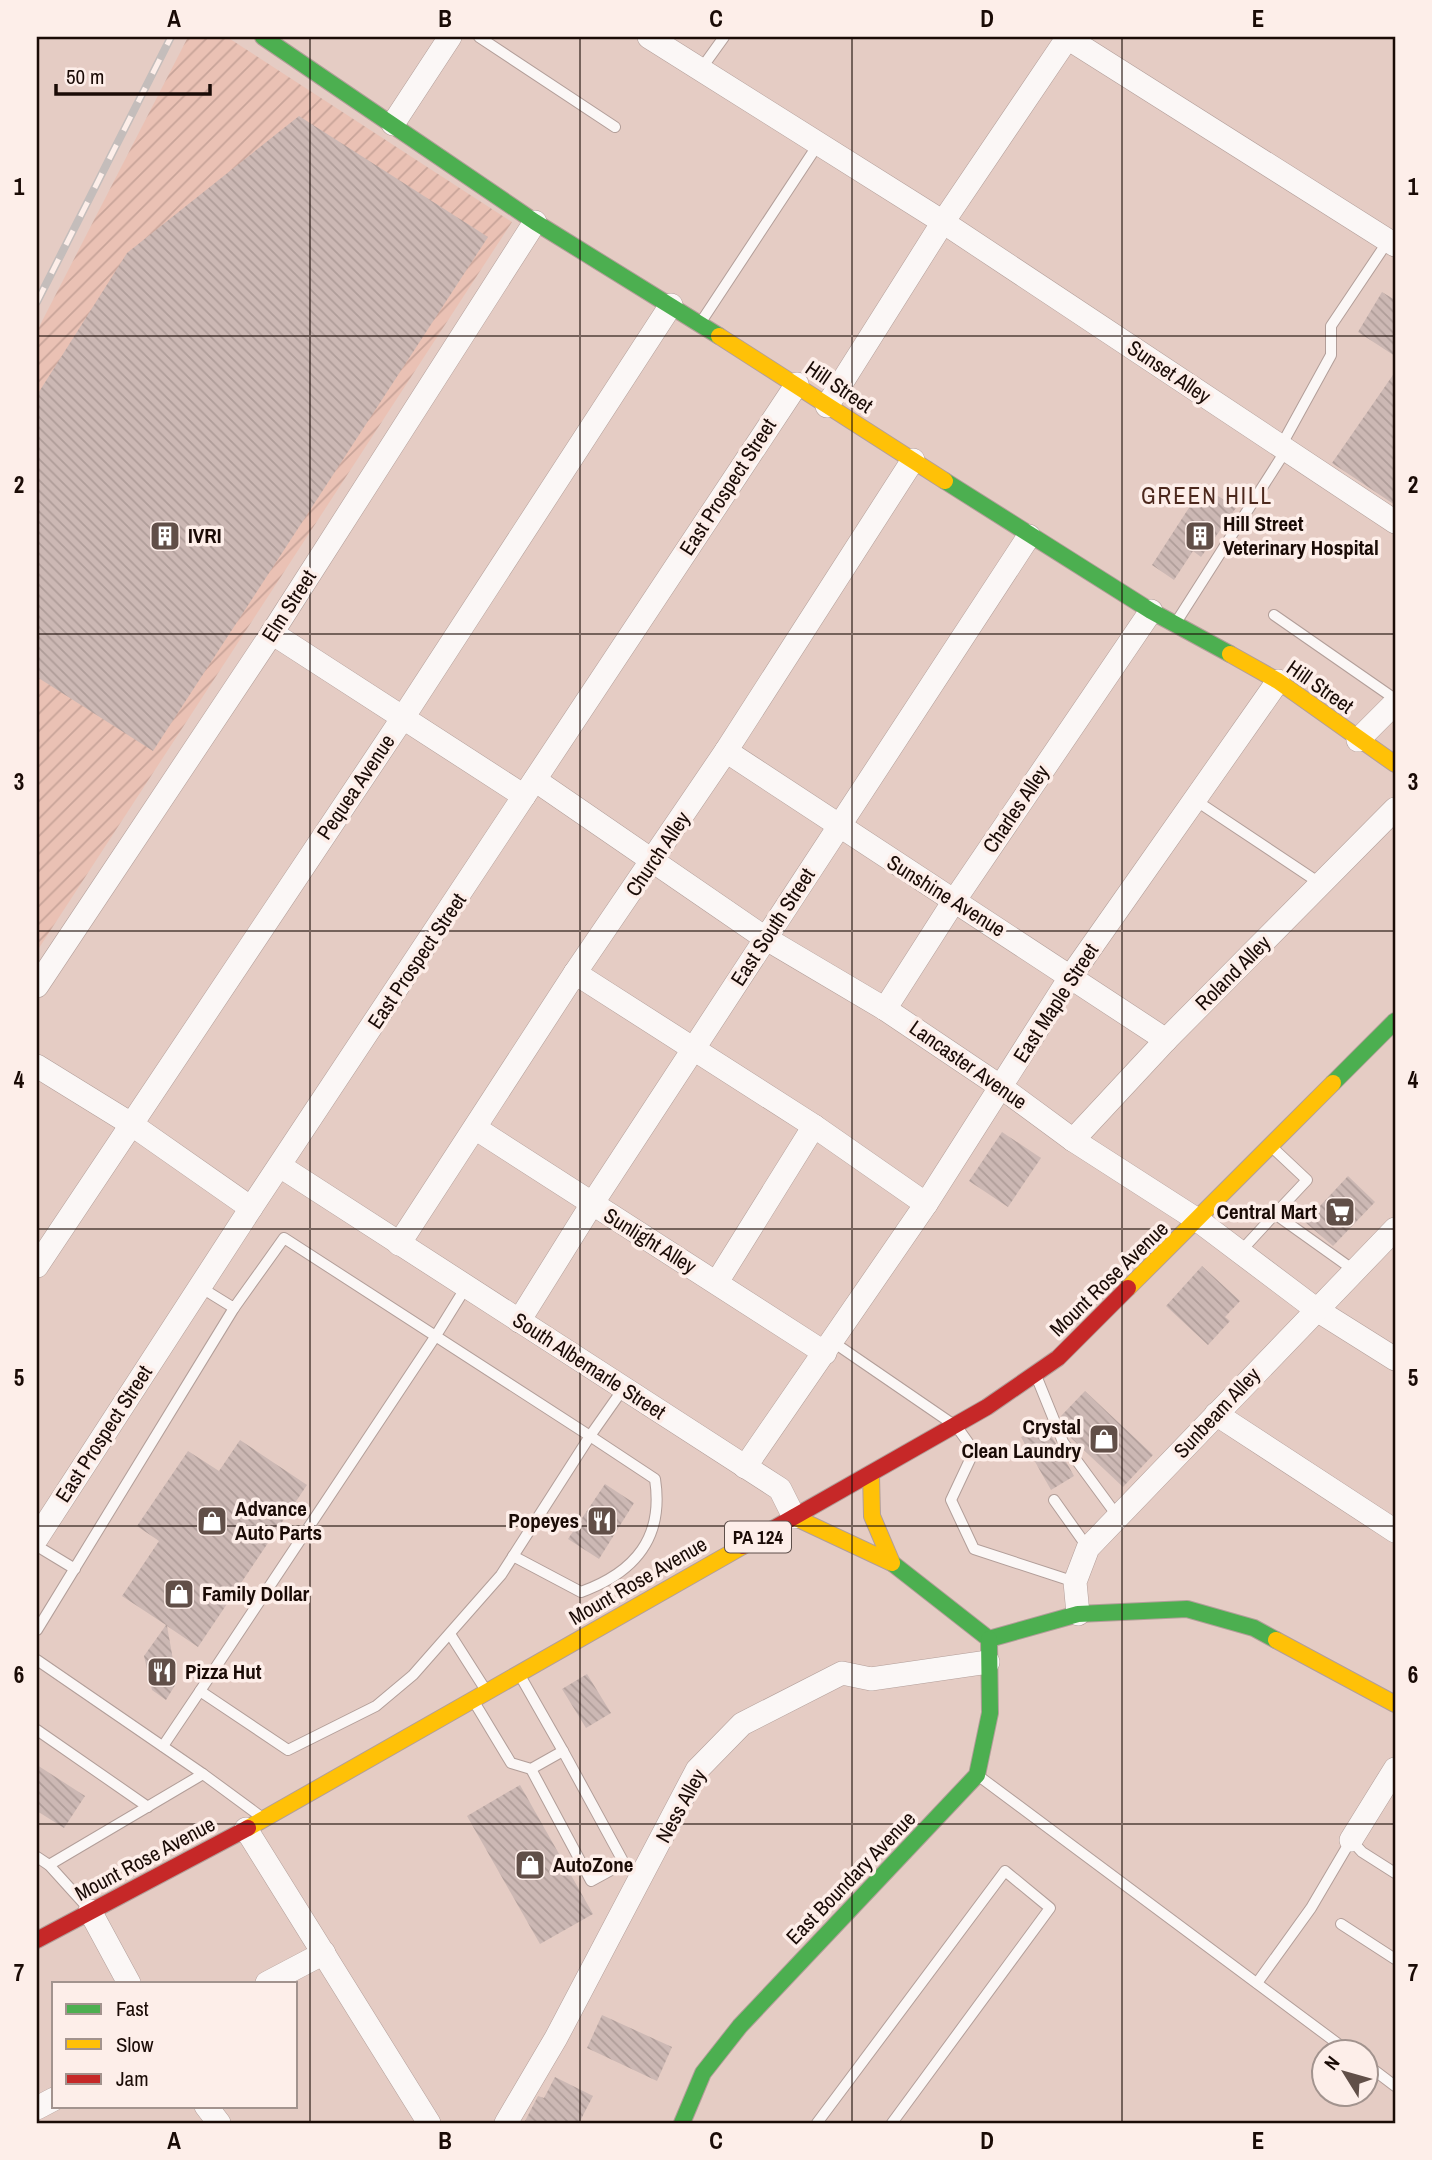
<svg xmlns="http://www.w3.org/2000/svg" width="1432" height="2160" font-family="'Archivo Narrow',sans-serif">
	<style>
		.industrial { fill: url(#industrial-furrows) }
		.building { fill: url(#building-back-hatch) }
		.lines { fill: none; stroke-linecap: round; stroke-linejoin: round }
		.lane-casing { stroke: #b29e99; stroke-width: 12 }
		.street-casing { stroke: #b29e99; stroke-width: 24 }
		.fast-casing { stroke: #b29e99; stroke-width: 18 }
		.slow-casing { stroke: #b29e99; stroke-width: 18 }
		.jam-casing { stroke: #b29e99; stroke-width: 18 }
		.lane { stroke: #fbf7f6; stroke-width: 10 }
		.street { stroke: #fbf7f6; stroke-width: 23 }
		.fast { stroke: #4caf50; stroke-width: 16 }
		.slow { stroke: #ffc107; stroke-width: 16 }
		.jam { stroke: #c62828; stroke-width: 16 }
		.rail-casing { stroke: #c4bdbb; stroke-width: 8 }
		.rail { stroke: #fdeee9; stroke-width: 5; stroke-dasharray: 16; stroke-linecap: butt }
		.grid { fill: none; stroke: #1a0b06; stroke-width: 2; stroke-opacity: 0.55 }
		.labels { text-anchor: middle; stroke-width: 7; stroke-linejoin: round; paint-order: stroke }
		.shield { fill: #fdeee9; stroke: #5e4f4a; stroke-width: 2 }
		.shield-label { font-size: 19px; font-weight: bold; fill: #1a0b06 }
		.street-label { font-size: 21px; fill: #1a0b06; stroke: #fdeee9 }
		.poi-label { font-size: 21px; font-weight: bold; fill: #1a0b06; stroke: #fdeee9; text-anchor: start }
		.neighbourhood-label { font-size: 23px; letter-spacing: 2px; fill: #4c281d; stroke: #fdeee9 }
		.neatline { fill: none; stroke: #1a0b06; stroke-width: 2.5 }
		.grid-label { font-size: 23px; text-anchor: middle; font-weight: bold; fill: #1a0b06 }
	</style>
	<defs>
		<pattern id="industrial-furrows" width="10" height="10" patternUnits="userSpaceOnUse" patternTransform="scale(1.75)"><rect width="10" height="10" fill="#eac1b4"/><path d="M-1 1l2-2M0 10L10 0M9 11l2-2" fill="none" stroke="#c8a499"/></pattern>
		<pattern id="building-back-hatch" width="6" height="6" patternUnits="userSpaceOnUse" patternTransform="scale(1.75)"><rect width="6" height="6" fill="#ccb8b4"/><path d="M-1 5l2 2M0 0l6 6M5-1l2 2" fill="none" stroke="#af9d99"/></pattern>
	</defs>
	<rect width="100%" height="100%" fill="#e5ccc4"/>
	<!-- industrial -->
	<polygon class="industrial" points="188,37 227,37 512,222 37,951 37,331"/>
	<!-- building -->
	<g class="building">
		<polygon points="299,116 488,237 153,751 37,677 37,395 127,253"/>
		<polygon points="1382,292 1395,300 1395,356 1358,332"/>
		<polygon points="1395,372 1395,505 1332,463"/>
		<polygon points="1203,486 1236,508 1201,557 1193,551 1174,580 1152,565"/>
		<polygon points="1002,1132 1041,1158 1008,1207 969,1181"/>
		<polygon points="1348,1176 1375,1202 1333,1246 1305,1222"/>
		<polygon points="1202,1266 1240,1301 1225,1317 1230,1321 1208,1345 1166,1306"/>
		<polygon points="1085,1391 1153,1455 1123,1487 1069,1436 1061,1416"/>
		<polygon points="1045,1424 1074,1476 1051,1490 1021,1437"/>
		<polygon points="240,1440 307,1485 198,1647 167,1626 177,1682 166,1700 152,1690 144,1656 166,1625 122,1596 159,1541 137,1526 188,1451 219,1471"/>
		<polygon points="605,1484 634,1503 599,1559 568,1539"/>
		<polygon points="587,1674 611,1713 586,1728 562,1689"/>
		<polygon points="37,1765 85,1796 64,1828 37,1811"/>
		<polygon points="520,1785 593,1914 540,1944 467,1816"/>
		<polygon points="602,2015 672,2047 657,2081 587,2048"/>
		<polygon points="555,2077 593,2096 579,2123 524,2123 538,2096 544,2098"/>
	</g>
	<g class="lines">
		<!-- lane casing -->
		<g class="lane-casing">
			<g id="lane">
				<polyline points="479,37 615,127"/>
				<polyline points="701,69 724,37"/>
				<polyline points="701,322 819,143"/>
				<polyline points="1281,446 1331,355 1331,326 1388,241"/>
				<polyline points="1274,615 1395,699"/>
				<polyline points="1177,621 1286,450"/>
				<polyline points="1195,800 1321,884"/>
				<polyline points="1274,1149 1307,1180 1275,1214 1355,1271"/>
				<polyline points="1240,1252 1275,1214"/>
				<polyline points="200,1287 234,1308 284,1238 590,1436 501,1575 413,1675 376,1706 288,1750 200,1691 435,1337 466,1287"/>
				<polyline points="833,1342 957,1427 974,1451 951,1500 974,1549 1075,1582"/>
				<polyline points="1037,1378 1063,1442 1118,1517"/>
				<polyline points="1054,1500 1088,1548"/>
				<polyline points="37,1546 75,1569"/>
				<path d="M513,1556l68,36c55,-20 83,-55 74,-113l-65,-43 33,-47"/>
				<polyline points="37,1630 234,1308"/>
				<polyline points="450,1634 485,1689"/>
				<polyline points="37,1660 203,1774"/>
				<polyline points="476,1705 511,1763 531,1769 563,1751 522,1679"/>
				<polyline points="37,1730 148,1807"/>
				<polyline points="163,1746 200,1691"/>
				<polyline points="563,1751 624,1863 644,1875"/>
				<polyline points="531,1769 591,1881 624,1863"/>
				<polyline points="980,1777 1349,2052"/>
				<polyline points="37,1857 49,1865 87,1907"/>
				<polyline points="49,1865 203,1774 260,1816"/>
				<polyline points="1341,1924 1395,1959"/>
				<polyline points="1257,1983 1311,1908 1351,1840 1362,1852 1395,1873"/>
				<polyline points="1366,2064 1395,2086"/>
				<polyline points="817,2123 1005,1871 1050,1908 892,2123"/>
			</g>
		</g>
		<!-- street casing -->
		<g class="street-casing">
			<g id="street">
				<polyline points="649,37 943,222 1395,522"/>
				<polyline points="1066,37 1395,245"/>
				<polyline points="393,124 450,37"/>
				<polyline points="827,406 943,222 1068,37"/>
				<polyline points="272,633 524,796"/>
				<polyline points="1358,740 1395,703"/>
				<polyline points="726,751 1166,1040"/>
				<polyline points="535,780 765,938 885,1009 1001,1087 1073,1140 1199,1221 1317,1310 1395,1359"/>
				<polyline points="575,973 814,1126 926,1204"/>
				<polyline points="37,986 272,633 535,222"/>
				<polyline points="885,1009 954,901 1151,611"/>
				<polyline points="37,1066 131,1124 251,1208"/>
				<polyline points="475,1128 825,1353"/>
				<polyline points="1073,1140 1166,1040 1395,809"/>
				<polyline points="280,1166 780,1489 794,1517"/>
				<polyline points="399,1244 575,973 726,751 913,460"/>
				<polyline points="37,1266 404,716 671,305"/>
				<polyline points="717,1282 814,1126"/>
				<polyline points="519,1321 592,1204 1029,536"/>
				<polyline points="1216,1414 1395,1531"/>
				<polyline points="745,1467 926,1204 1071,976 1278,681"/>
				<polyline points="37,1538 251,1208 797,384"/>
				<polyline points="1078,1614 1075,1582 1088,1548 1395,1229"/>
				<polyline points="246,1829 429,2123"/>
				<polyline points="1351,1840 1395,1769"/>
				<polyline points="90,1911 129,1983"/>
				<polyline points="267,1983 324,1953"/>
				<polyline points="206,2106 219,2123"/>
				<polyline points="37,2108 54,2099"/>
				<polyline points="506,2123 556,2038 697,1770 742,1724 842,1673 871,1679 988,1662"/>
			</g>
		</g>
		<!-- fast casing -->
		<g class="fast-casing">
			<g id="fast">
				<polyline points="263,37 535,222 719,336"/>
				<polyline points="945,481 1151,611 1230,654"/>
				<polyline points="1333,1083 1395,1021"/>
				<polyline points="892,1563 989,1639 1078,1614 1187,1609 1254,1628 1276,1640"/>
				<polyline points="682,2123 703,2073 740,2026 977,1775 990,1713 989,1639"/>
			</g>
		</g>
		<!-- slow casing -->
		<g class="slow-casing">
			<g id="slow">
				<polyline points="719,336 945,481"/>
				<polyline points="1230,654 1278,681 1395,764"/>
				<polyline points="1128,1288 1333,1083"/>
				<polyline points="794,1517 892,1563 872,1516 871,1475"/>
				<polyline points="1276,1640 1395,1704"/>
				<polyline points="248,1828 743,1546"/>
			</g>
		</g>
		<!-- jam casing -->
		<g class="jam-casing">
			<g id="jam">
				<polyline points="743,1546 987,1407 1058,1358 1128,1288"/>
				<polyline points="37,1940 248,1828"/>
			</g>
		</g>
		<!-- lane -->
		<use href="#lane" class="lane"/>
		<!-- street -->
		<use href="#street" class="street"/>
		<!-- fast -->
		<use href="#fast" class="fast"/>
		<!-- slow -->
		<use href="#slow" class="slow"/>
		<!-- jam -->
		<use href="#jam" class="jam"/>
		<!-- rail casing -->
		<g class="rail-casing">
			<polyline id="rail" points="37,302 171,37"/>
		</g>
		<!-- rail -->
		<use href="#rail" class="rail"/>
	</g>
	<!-- grid -->
	<path class="grid" d="M310,37v2086M580,37v2086M852,37v2086M1122,37v2086M37,336h1358M37,634h1358M37,931h1358M37,1229h1358M37,1526h1358M37,1824h1358"/>
	<!-- icons -->
	<defs>
		<g id="building-square" transform="scale(1.575)"><rect x="-9" y="-9" width="18" height="18" rx="4" fill="#614f48" stroke="#fdeee9"/><path d="M-4-6H4V6H1V3H-1V6H-4ZM-2.5-4.3h1.7v1.8h-1.7ZM.8-4.3h1.7v1.8H.8ZM-2.5-1h1.7V.8h-1.7ZM.8-1h1.7V.8H.8Z" fill="#fff"/></g>
		<g id="supermarket-square" transform="scale(1.575)"><rect x="-9" y="-9" width="18" height="18" rx="4" fill="#614f48" stroke="#fdeee9"/><path d="M-6-5.5h2.5l.6 2H6L4.5 2H-2.5L-4.4-4H-6ZM-1.5 3.2a1.3 1.3 0 1 0 .1 0ZM3 3.2a1.3 1.3 0 1 0 .1 0Z" fill="#fff"/></g>
		<g id="shop-square" transform="scale(1.575)"><rect x="-9" y="-9" width="18" height="18" rx="4" fill="#614f48" stroke="#fdeee9"/><path d="M-5-2.5h2.3a2.7 3.5 0 0 1 5.4 0H5L5.5 6h-11ZM-1.5-2.5h3a1.5 2.3 0 0 0-3 0Z" fill="#fff"/></g>
		<g id="restaurant-square" transform="scale(1.575)"><rect x="-9" y="-9" width="18" height="18" rx="4" fill="#614f48" stroke="#fdeee9"/><path d="M-5-6h1v4h1v-4h1v4h1v-4h1v5L-1.5 .5V6h-2V.5L-5-1ZM5-6V6H3V1.5H1.5Q1.5-4 5-6Z" fill="#fff"/></g>
	</defs>
	<g fill-rule="evenodd">
		<use href="#building-square" x="165" y="536"/>
		<use href="#building-square" x="1200" y="536"/>
		<use href="#supermarket-square" x="1340" y="1212"/>
		<use href="#shop-square" x="1104" y="1439"/>
		<use href="#shop-square" x="212" y="1521"/>
		<use href="#restaurant-square" x="602" y="1521"/>
		<use href="#shop-square" x="179" y="1594"/>
		<use href="#restaurant-square" x="162" y="1672"/>
		<use href="#shop-square" x="530" y="1865"/>
	</g>
	<g class="labels">
		<!-- shield labels -->
		<rect class="shield" x="725" y="1521.5" width="66" height="31" rx="5"/>
		<g class="shield-label">
			<text x="758" y="1544">PA 124</text>
		</g>
		<!-- street labels -->
		<g class="street-label">
			<text transform="translate(1169 372) rotate(34)" y="7">Sunset Alley</text>
			<text transform="translate(839 387) rotate(34)" y="7">Hill Street</text>
			<text transform="translate(728 487) rotate(-57)" y="7">East Prospect Street</text>
			<text transform="translate(289 606) rotate(-57)" y="7">Elm Street</text>
			<text transform="translate(1320 687) rotate(35)" y="7">Hill Street</text>
			<text transform="translate(356 787) rotate(-56)" y="7">Pequea Avenue</text>
			<text transform="translate(1016 809) rotate(-56)" y="7">Charles Alley</text>
			<text transform="translate(658 854) rotate(-56)" y="7">Church Alley</text>
			<text transform="translate(946 896) rotate(32)" y="7">Sunshine Avenue</text>
			<text transform="translate(773 927) rotate(-57)" y="7">East South Street</text>
			<text transform="translate(417 961) rotate(-56)" y="7">East Prospect Street</text>
			<text transform="translate(1233 973) rotate(-45)" y="7">Roland Alley</text>
			<text transform="translate(1056 1003) rotate(-57)" y="7">East Maple Street</text>
			<text transform="translate(968 1065) rotate(35)" y="7">Lancaster Avenue</text>
			<text transform="translate(650 1241) rotate(32)" y="7">Sunlight Alley</text>
			<text transform="translate(1109 1279) rotate(-44)" y="7">Mount Rose Avenue</text>
			<text transform="translate(589 1366) rotate(33)" y="7">South Albemarle Street</text>
			<text transform="translate(1217 1413) rotate(-47)" y="7">Sunbeam Alley</text>
			<text transform="translate(104 1434) rotate(-57)" y="7">East Prospect Street</text>
			<text transform="translate(638 1581) rotate(-30)" y="7">Mount Rose Avenue</text>
			<text transform="translate(681 1806) rotate(-61)" y="7">Ness Alley</text>
			<text transform="translate(145 1859) rotate(-28)" y="7">Mount Rose Avenue</text>
			<text transform="translate(851 1878) rotate(-46)" y="7">East Boundary Avenue</text>
		</g>
		<!-- poi labels -->
		<g class="poi-label">
			<text x="1223" y="531">Hill Street<tspan x="1223" dy="24">Veterinary Hospital</tspan></text>
			<text x="188" y="543">IVRI</text>
			<text x="1317" y="1219" text-anchor="end">Central Mart</text>
			<text x="1081" y="1434" text-anchor="end">Crystal<tspan x="1081" dy="24">Clean Laundry</tspan></text>
			<text x="235" y="1516">Advance<tspan x="235" dy="24">Auto Parts</tspan></text>
			<text x="579" y="1528" text-anchor="end">Popeyes</text>
			<text x="202" y="1601">Family Dollar</text>
			<text x="185" y="1679">Pizza Hut</text>
			<text x="553" y="1872">AutoZone</text>
		</g>
		<!-- neighbourhood labels -->
		<g class="neighbourhood-label">
			<text x="1207" y="504">GREEN HILL</text>
		</g>
	</g>
	<!-- border -->
	<rect width="1432" height="2160" fill="none" stroke="#fdeee9" stroke-width="77"/>
	<!-- legend -->
	<rect x="52" y="1982" width="245" height="126" fill="#fdeee9" stroke="#a2938e" stroke-width="2"/>
	<rect x="66" y="2004" width="35" height="10" fill="#4caf50" stroke="#a2938e" stroke-width="2"/>
	<text x="116" y="2016" font-size="21" fill="#1a0b06">Fast</text>
	<rect x="66" y="2039" width="35" height="10" fill="#ffc107" stroke="#a2938e" stroke-width="2"/>
	<text x="116" y="2052" font-size="21" fill="#1a0b06">Slow</text>
	<rect x="66" y="2074" width="35" height="10" fill="#c62828" stroke="#a2938e" stroke-width="2"/>
	<text x="116" y="2086" font-size="21" fill="#1a0b06">Jam</text>
	<!-- north arrow -->
	<g transform="translate(1345 2073) rotate(307)"><circle r="33" fill="#fdeee9" stroke="#a2938e" stroke-width="2"/>
	<path d="M0-5L12 26L0 18L-12 26Z" fill="#614f48"/>
	<text y="-10" font-size="19" font-weight="bold" text-anchor="middle" fill="#1a0b06">N</text>
	</g>
	<!-- scale -->
	<path d="M56 84v10h154v-10" fill="none" stroke="#1a0b06" stroke-width="3.5"/>
	<text x="66" y="84" font-size="21" fill="#1a0b06" stroke="#fdeee9" stroke-width="5" paint-order="stroke">50 m</text>
	<rect x="38" y="38" width="1356" height="2084" class="neatline"/>
	<g class="grid-label">
		<text x="174" y="27">A</text>
		<text x="445" y="27">B</text>
		<text x="716" y="27">C</text>
		<text x="987" y="27">D</text>
		<text x="1258" y="27">E</text>
		<text x="19" y="195">1</text>
		<text x="1413" y="195">1</text>
		<text x="19" y="493">2</text>
		<text x="1413" y="493">2</text>
		<text x="19" y="790">3</text>
		<text x="1413" y="790">3</text>
		<text x="19" y="1088">4</text>
		<text x="1413" y="1088">4</text>
		<text x="19" y="1386">5</text>
		<text x="1413" y="1386">5</text>
		<text x="19" y="1683">6</text>
		<text x="1413" y="1683">6</text>
		<text x="19" y="1981">7</text>
		<text x="1413" y="1981">7</text>
		<text x="174" y="2149">A</text>
		<text x="445" y="2149">B</text>
		<text x="716" y="2149">C</text>
		<text x="987" y="2149">D</text>
		<text x="1258" y="2149">E</text>
	</g>
</svg>
